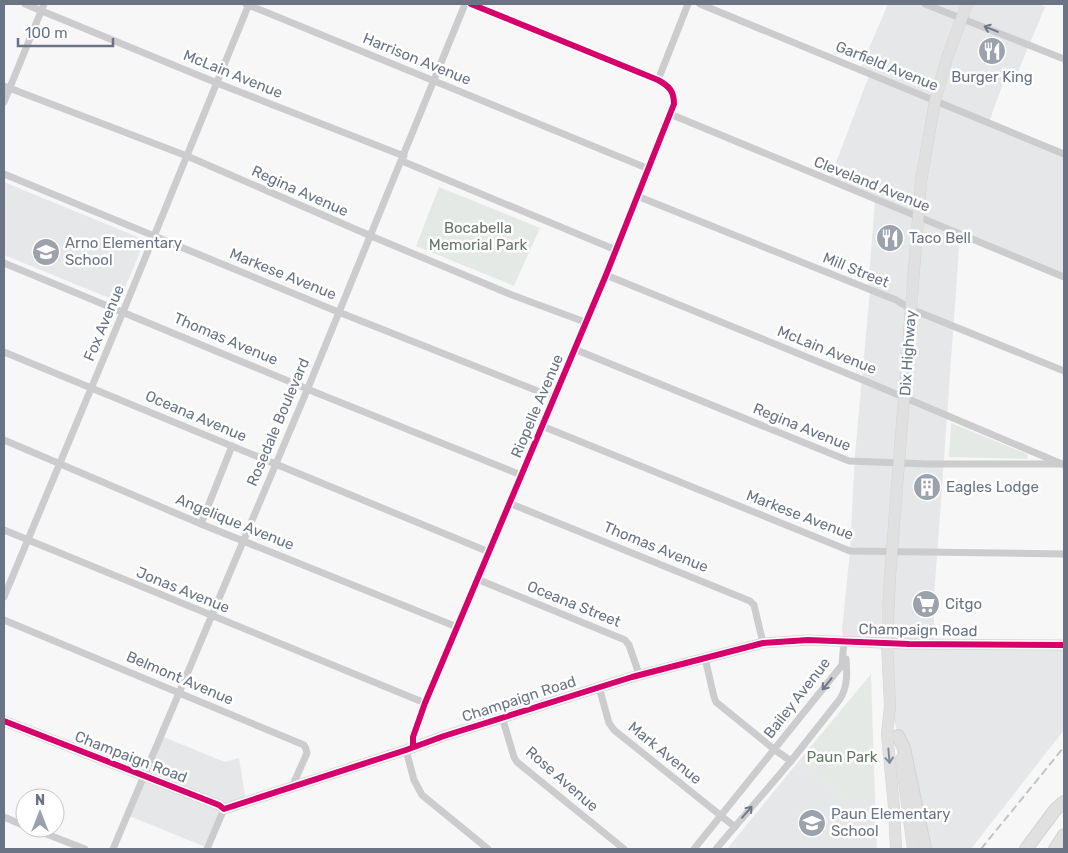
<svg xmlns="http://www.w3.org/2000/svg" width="1068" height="853" font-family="Rubik,sans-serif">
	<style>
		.built { fill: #e6e7e8 }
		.green { fill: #e5e9e5 }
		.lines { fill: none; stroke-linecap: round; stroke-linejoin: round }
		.secondary-casing { stroke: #d4d5d5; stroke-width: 11 }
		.primary-casing { stroke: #d4d5d6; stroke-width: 12 }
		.highway-casing { stroke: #d3d3d4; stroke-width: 14 }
		.street { stroke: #ccccce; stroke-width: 7 }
		.secondary { stroke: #e0e0e1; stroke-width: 10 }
		.primary { stroke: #e0e0e1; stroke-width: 11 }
		.highway { stroke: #e0e0e1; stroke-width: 12 }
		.rail { stroke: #c2c3c4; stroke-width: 2; stroke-dasharray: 8 4; stroke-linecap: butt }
		.cycleway-casing { stroke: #fff; stroke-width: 9 }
		.cycleway { stroke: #d6006c; stroke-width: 6 }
		.oneway { stroke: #6f7888 }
		.oneway2 { stroke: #828a97 }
		.labels { text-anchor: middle; stroke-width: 5; stroke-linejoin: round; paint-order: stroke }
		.street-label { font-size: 15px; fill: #6a7484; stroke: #fff }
		.poi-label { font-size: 15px; fill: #6a7484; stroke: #fff; text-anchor: start }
		.park-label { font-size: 15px; fill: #657765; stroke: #fff }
	</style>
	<rect width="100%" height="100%" fill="#f7f7f7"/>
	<!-- built -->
	<g class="built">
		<polygon points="888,4 1039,4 1045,7 1013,84 1004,81 989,122 1064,154 1064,277 960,235 934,598 934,643 1064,645 1064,730 971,849 932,849 890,707 887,642 844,641 842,630 850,551 855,454 870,291 868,290 875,200 829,181 870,73 860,69"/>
		<polygon points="4,182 145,240 119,302 4,255"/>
		<polygon points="161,736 225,762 239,758 246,802 224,809 208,848 127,815"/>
		<polygon points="798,762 843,797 875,797 877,849 727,849"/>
	</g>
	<!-- green -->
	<g class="green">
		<polygon points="10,186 22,191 13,210 10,209 8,214 4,212 4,200"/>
		<polygon points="439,187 540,228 514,286 416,246"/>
		<polygon points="951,423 1027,454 1028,456 1027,459 949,457"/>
		<polygon points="871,674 875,797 843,797 798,762"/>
	</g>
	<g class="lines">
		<!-- secondary casing -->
		<g class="secondary-casing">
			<polyline id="secondary" points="4,721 219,805 224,809 406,750 444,736 632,677 763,643 808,640 909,644 1064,645"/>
		</g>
		<!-- primary casing -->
		<g class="primary-casing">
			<g id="primary">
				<polyline points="901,759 913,849"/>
				<polyline points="896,849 894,807 887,734 890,707 887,642 890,576 921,181 935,101 947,58 967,4"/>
			</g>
		</g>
		<!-- highway casing -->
		<g class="highway-casing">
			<g id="highway">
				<polyline points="898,736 904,748 925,849"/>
				<polyline points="1026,849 1055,810 1064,802"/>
				<polyline points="1055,849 1064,835"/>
			</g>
		</g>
		<!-- street -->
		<g class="street">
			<polyline points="25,4 217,83 404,156"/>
			<polyline points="246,4 649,169"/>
			<polyline points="700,4 1064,154"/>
			<polyline points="925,4 1064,59"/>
			<polyline points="658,80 688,4"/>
			<polyline points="4,86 187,156 371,236 512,295 585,322"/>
			<polyline points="4,102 44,4"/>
			<polyline points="670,114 1064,277"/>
			<polyline points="402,161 616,250"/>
			<polyline points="4,174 331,309 553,397"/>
			<polyline points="637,196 896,300 911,309 1064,371"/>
			<polyline points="4,263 317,393 521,475"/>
			<polyline points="606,275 863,380 1062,464"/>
			<polyline points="574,349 849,461 927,464 1063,464"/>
			<polyline points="4,352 489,552"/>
			<polyline points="542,426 850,551 1064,554"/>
			<polyline points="4,440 201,524 457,627"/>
			<polyline points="509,503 750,601 754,605 763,643"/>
			<polyline points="201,524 232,446"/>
			<polyline points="4,530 425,703"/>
			<polyline points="477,579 625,640 629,645 639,674"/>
			<polyline points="4,597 123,312 249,4"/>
			<polyline points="4,620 304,745 306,749 307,753 292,787"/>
			<polyline points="705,658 714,697 716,702 775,750 791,761"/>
			<polyline points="599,687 609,723 614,730 735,827"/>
			<polyline points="502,717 514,757 517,762 624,849"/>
			<path d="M413,746v-9l12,-34 181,-428 68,-171c0,-13 -5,-18 -16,-24l-187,-76"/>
			<polyline points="406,750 414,780 422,795 488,849"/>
			<polyline points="4,817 25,826"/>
			<polyline points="31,828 85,849"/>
			<polyline points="113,849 308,388 465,4"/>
			<polyline points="207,849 224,809"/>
			<polyline points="694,849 842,665 844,641"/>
			<path d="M716,849l75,-88 49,-62c8,-13 7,-26 6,-40"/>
		</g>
		<!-- secondary -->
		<use href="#secondary" class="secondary"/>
		<!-- primary -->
		<use href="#primary" class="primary"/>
		<!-- highway -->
		<use href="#highway" class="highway"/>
		<!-- rail -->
		<polyline class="rail" points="981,849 1064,747"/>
		<!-- cycleway casing -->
		<g class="cycleway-casing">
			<g id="cycleway">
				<polyline points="4,721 219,805 224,809 406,750 444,736 632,677 763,643 808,640 909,644 1064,645"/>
				<path d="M413,746v-9l12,-34 181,-428 68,-171c0,-13 -5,-18 -16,-24l-187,-76"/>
			</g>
		</g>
		<!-- cycleway -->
		<use href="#cycleway" class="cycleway"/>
	</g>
	<!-- one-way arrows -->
	<defs><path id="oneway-shaft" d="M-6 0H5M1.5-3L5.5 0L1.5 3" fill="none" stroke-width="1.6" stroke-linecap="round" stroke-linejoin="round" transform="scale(1.25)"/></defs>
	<g class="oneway">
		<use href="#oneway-shaft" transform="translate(991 29) rotate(-158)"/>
		<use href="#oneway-shaft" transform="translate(827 684) rotate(129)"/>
		<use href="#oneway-shaft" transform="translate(747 812) rotate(-49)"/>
	</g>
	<use class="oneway2" href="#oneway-shaft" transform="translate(889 756) rotate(85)"/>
	<!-- icons -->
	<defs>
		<g id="restaurant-disc" transform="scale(1.4375)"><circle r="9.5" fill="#9ba2ac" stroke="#fff"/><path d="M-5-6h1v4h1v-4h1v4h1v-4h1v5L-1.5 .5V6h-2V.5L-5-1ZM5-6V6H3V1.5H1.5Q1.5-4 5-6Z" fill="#fff"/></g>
		<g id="school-disc" transform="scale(1.4375)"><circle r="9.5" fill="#9ba2ac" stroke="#fff"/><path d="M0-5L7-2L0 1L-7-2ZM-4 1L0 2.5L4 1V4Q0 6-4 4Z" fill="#fff"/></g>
		<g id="building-disc" transform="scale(1.4375)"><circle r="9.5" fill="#9ba2ac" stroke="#fff"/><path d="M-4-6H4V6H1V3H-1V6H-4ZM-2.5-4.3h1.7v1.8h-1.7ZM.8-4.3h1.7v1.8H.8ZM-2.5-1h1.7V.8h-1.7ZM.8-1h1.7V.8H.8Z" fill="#fff"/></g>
		<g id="supermarket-disc" transform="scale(1.4375)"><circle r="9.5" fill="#9ba2ac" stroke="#fff"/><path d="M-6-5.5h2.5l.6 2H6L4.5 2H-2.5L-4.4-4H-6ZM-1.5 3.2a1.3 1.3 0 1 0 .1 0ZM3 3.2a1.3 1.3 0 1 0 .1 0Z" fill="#fff"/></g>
	</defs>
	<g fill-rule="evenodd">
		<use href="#restaurant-disc" x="992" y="51"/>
		<use href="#restaurant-disc" x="890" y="238"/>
		<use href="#school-disc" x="46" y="252"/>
		<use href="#building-disc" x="927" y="487"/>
		<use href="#supermarket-disc" x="926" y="604"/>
		<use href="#school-disc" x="812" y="823"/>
	</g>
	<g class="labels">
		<!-- street labels -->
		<g class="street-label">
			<text transform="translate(417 59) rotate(22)" y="5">Harrison Avenue</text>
			<text transform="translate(887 66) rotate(22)" y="5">Garfield Avenue</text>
			<text transform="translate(233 74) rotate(22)" y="5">McLain Avenue</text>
			<text transform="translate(872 184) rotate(22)" y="5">Cleveland Avenue</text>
			<text transform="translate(300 191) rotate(24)" y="5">Regina Avenue</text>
			<text transform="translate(856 270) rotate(22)" y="5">Mill Street</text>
			<text transform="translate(283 274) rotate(22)" y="5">Markese Avenue</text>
			<text transform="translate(104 323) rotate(-67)" y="5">Fox Avenue</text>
			<text transform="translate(226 339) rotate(23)" y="5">Thomas Avenue</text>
			<text transform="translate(827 350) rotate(22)" y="5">McLain Avenue</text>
			<text transform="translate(908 353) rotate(-86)" y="5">Dix Highway</text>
			<text transform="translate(537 406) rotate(-67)" y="5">Riopelle Avenue</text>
			<text transform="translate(196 416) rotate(23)" y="5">Oceana Avenue</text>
			<text transform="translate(278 422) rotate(-67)" y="5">Rosedale Boulevard</text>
			<text transform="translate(802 427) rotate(22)" y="5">Regina Avenue</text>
			<text transform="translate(800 515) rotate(21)" y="5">Markese Avenue</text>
			<text transform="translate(235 522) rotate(22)" y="5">Angelique Avenue</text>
			<text transform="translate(656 547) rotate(22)" y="5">Thomas Avenue</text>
			<text transform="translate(183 590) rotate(22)" y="5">Jonas Avenue</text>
			<text transform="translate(574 604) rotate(22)" y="5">Oceana Street</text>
			<text transform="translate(918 630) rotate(1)" y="5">Champaign Road</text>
			<text transform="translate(180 678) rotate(23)" y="5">Belmont Avenue</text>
			<text transform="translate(797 698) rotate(-52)" y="5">Bailey Avenue</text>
			<text transform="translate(519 699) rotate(-18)" y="5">Champaign Road</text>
			<text transform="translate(665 753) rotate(39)" y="5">Mark Avenue</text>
			<text transform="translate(131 757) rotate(21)" y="5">Champaign Road</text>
			<text transform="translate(562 779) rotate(41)" y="5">Rose Avenue</text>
		</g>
		<!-- poi labels -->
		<g class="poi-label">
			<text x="992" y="82" text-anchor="middle">Burger King</text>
			<text x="909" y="243">Taco Bell</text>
			<text x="65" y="248">Arno Elementary<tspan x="65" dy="17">School</tspan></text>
			<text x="946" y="492">Eagles Lodge</text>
			<text x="945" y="609">Citgo</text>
			<text x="831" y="819">Paun Elementary<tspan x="831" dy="17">School</tspan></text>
		</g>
		<!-- park labels -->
		<g class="park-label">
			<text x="478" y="233">Bocabella<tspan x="478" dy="17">Memorial Park</tspan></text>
			<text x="842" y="762">Paun Park</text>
		</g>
	</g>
	<!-- border -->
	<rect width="1068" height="853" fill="none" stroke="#6a7484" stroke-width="10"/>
	<!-- north arrow -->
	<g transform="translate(40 813)"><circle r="24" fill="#ffffff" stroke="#c3c7ce"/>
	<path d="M0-4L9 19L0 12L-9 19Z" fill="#9ba2ac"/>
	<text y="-8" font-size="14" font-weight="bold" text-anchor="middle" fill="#6a7484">N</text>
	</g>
	<!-- scale -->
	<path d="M18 38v8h95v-8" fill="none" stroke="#6a7484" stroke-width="2.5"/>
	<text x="25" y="38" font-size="15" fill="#6a7484" stroke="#ffffff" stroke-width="4" paint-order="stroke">100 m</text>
</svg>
